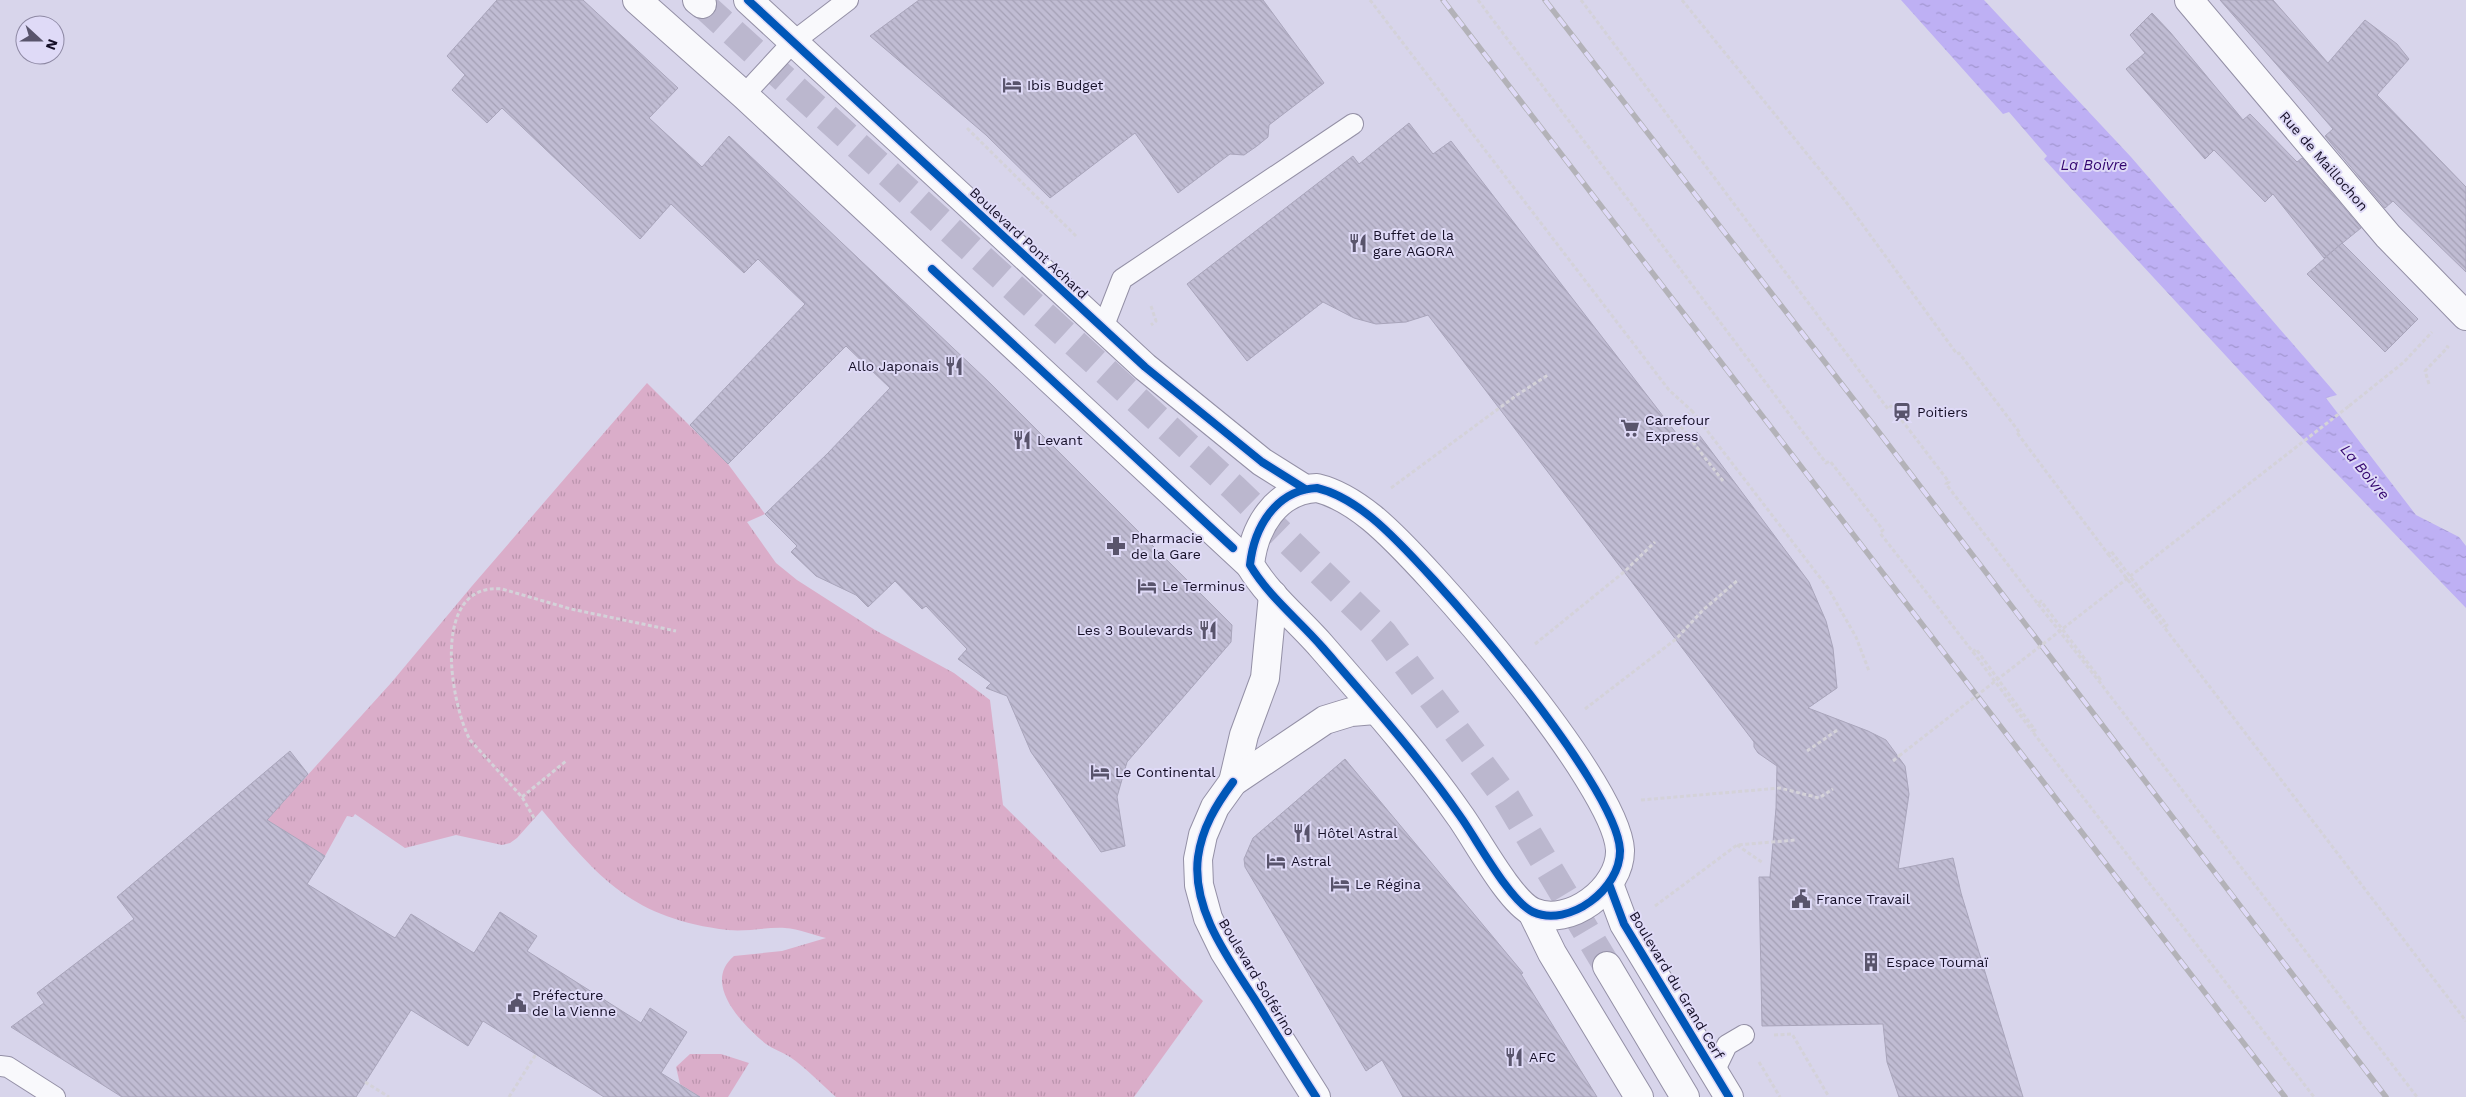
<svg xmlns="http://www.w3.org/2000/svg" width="2466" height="1097" font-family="'Work Sans',sans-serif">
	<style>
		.grass { fill: url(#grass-tufts) }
		.water { fill: url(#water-ripples) }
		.building { fill: url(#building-back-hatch); stroke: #a9a5bb }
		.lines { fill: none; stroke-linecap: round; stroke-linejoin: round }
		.secondary-tunnel { stroke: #bbb7ce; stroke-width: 28; stroke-dasharray: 28 14; stroke-linecap: butt }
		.service-casing { stroke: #9490a6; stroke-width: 22 }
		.tertiary-casing { stroke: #9490a6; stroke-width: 30 }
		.secondary-casing { stroke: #9490a6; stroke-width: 30 }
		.path { stroke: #d4d2d9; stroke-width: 3; stroke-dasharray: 4 2.5; stroke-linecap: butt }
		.service { stroke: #f9f9fc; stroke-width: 20 }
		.tertiary { stroke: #f9f9fc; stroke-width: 28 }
		.secondary { stroke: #f9f9fc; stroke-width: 28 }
		.rail-casing { stroke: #b3b2b8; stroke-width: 5.5 }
		.rail { stroke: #dfdaf7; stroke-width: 4; stroke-dasharray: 11; stroke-linecap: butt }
		.path-bridge { stroke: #d4d2d9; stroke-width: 3; stroke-dasharray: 4 2.5; stroke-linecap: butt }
		.cycleway-casing { stroke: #dfdaf7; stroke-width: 11 }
		.cycleway { stroke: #0057b8; stroke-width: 8 }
		.labels { text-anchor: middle; stroke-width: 4; stroke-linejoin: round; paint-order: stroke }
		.poi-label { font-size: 14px; fill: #150f27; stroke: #dfdaf7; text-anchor: start }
		.street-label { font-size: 14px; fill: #150f27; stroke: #dfdaf7 }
		.water-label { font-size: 15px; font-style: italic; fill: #33056f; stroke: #dfdaf7 }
	</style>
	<defs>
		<pattern id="grass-tufts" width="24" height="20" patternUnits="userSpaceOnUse" patternTransform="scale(1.25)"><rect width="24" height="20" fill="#daadc9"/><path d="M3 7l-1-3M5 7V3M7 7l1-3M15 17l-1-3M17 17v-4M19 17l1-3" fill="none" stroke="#ba94ad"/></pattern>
		<pattern id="water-ripples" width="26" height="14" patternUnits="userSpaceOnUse" patternTransform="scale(1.25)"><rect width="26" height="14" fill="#beb0f4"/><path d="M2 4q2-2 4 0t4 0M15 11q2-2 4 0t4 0" fill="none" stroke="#a296d1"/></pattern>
		<pattern id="building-back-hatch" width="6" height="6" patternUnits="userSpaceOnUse" patternTransform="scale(1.25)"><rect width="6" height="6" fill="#c0bcd3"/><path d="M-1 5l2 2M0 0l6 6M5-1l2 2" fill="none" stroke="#a4a0b5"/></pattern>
	</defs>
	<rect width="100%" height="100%" fill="#d8d5eb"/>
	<!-- grass -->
	<g class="grass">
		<path d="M647,383l81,81 37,50 -18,8 29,41 21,17 78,50 79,43 36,27 13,105 200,196 -69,96h-298c-15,-13 -30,-29 -46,-40 -8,-5 -17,-8 -24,-13 -22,-18 -65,-60 -32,-88l48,-5 44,-13c-13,-3 -27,-9 -41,-10 -19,-1 -38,4 -57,2 -94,-11 -129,-51 -186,-120l-25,28 -7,5 -8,2 -46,-10 -51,13 -50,-34 -2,3 -6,-1 -22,40 -58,-36 124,-137 81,-97z"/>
		<polygon points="690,1054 721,1054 749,1063 728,1097 700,1097 680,1084 676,1067"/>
	</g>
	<!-- water -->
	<polygon class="water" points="1901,0 1984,0 2131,157 2337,395 2326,398 2416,515 2459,537 2466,546 2466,608 2287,422 2044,159 2047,156 2009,112 2003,114"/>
	<!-- building -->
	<g class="building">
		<polygon points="497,0 583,0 678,88 649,118 702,167 729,136 990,383 1232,625 1231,642 1127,762 1117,797 1125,846 1101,852 1031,752 1007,696 986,688 991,683 958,659 967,649 926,606 922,609 895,581 868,607 856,595 816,576 791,552 797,546 765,514 828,453 890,388 846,346 728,464 690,425 805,304 758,259 744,273 671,204 640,239 502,108 487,123 452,90 465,75 447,56"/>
		<polygon points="919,0 1263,0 1324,83 1269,125 1268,137 1257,146 1244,155 1230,154 1178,193 1135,133 1050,198 986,135 870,36"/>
		<polygon points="2220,0 2273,0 2328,63 2365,20 2397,44 2409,59 2377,95 2466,187 2466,272 2393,201 2385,208 2325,136 2333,129"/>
		<polygon points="2152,13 2170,32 2243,120 2250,114 2297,162 2302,158 2361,228 2324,258 2273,194 2265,202 2214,150 2205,159 2126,69 2145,53 2130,35"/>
		<polygon points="1409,123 1433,154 1451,141 1683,442 1697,432 1809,582 1826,621 1833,648 1837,688 1808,708 1868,731 1886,740 1905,766 1909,794 1898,869 1953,858 1961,893 2023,1097 1899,1097 1887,1062 1883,1024 1762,1026 1759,877 1770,877 1776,808 1777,766 1758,753 1754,747 1754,742 1428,315 1406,322 1376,324 1354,318 1323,302 1247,361 1187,284 1353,156 1359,164"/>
		<polygon points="2342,243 2418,319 2385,352 2307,274"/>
		<polygon points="290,751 308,774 267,820 325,856 307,884 395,938 411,914 474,953 500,912 537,936 527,951 641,1023 650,1008 687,1032 661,1073 700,1097 604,1097 483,1021 468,1046 411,1010 356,1097 122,1097 11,1027 44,1003 37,993 134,919 117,897"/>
		<polygon points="1345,759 1523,973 1521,974 1597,1097 1403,1097 1382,1060 1366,1071 1245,867 1244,859 1253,838"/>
	</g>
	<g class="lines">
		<!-- secondary-tunnel -->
		<polyline class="secondary-tunnel" points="702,4 1234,488 1383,633 1507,799 1607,966"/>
		<!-- service casing -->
		<g class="service-casing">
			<g id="service">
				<polyline points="744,95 793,42 848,0"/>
				<polyline points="1103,328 1122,279 1353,124"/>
				<polyline points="0,1066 8,1067 55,1097"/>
				<polyline points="1714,1072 1727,1045 1744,1035"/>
			</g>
		</g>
		<!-- tertiary casing -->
		<g class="tertiary-casing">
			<g id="tertiary">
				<polyline points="637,0 744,95 1250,565"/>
				<polyline points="748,0 1145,367 1262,462 1305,489"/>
				<polyline points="2189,0 2388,236 2466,316"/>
				<path d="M1317,488c21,5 39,17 55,30 56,46 245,266 248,332 1,39 -51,78 -87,62 -23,-10 -57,-74 -73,-96 -41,-59 -90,-114 -137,-168 -24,-28 -54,-51 -73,-83 4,-38 26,-75 67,-77z"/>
				<polyline points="1233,782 1244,735 1265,678 1273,595"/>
				<polyline points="1609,884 1624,924 1729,1097"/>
				<polyline points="1532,912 1552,953 1639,1097"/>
				<polyline points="1316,1097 1224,951 1208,918 1199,885 1198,859 1203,835 1215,807 1233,782 1325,720 1351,712 1375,710"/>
			</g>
		</g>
		<!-- secondary casing -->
		<g class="secondary-casing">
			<g id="secondary">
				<polyline points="697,0 702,4"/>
				<polyline points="1607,966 1685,1097"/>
			</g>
		</g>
		<!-- path -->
		<g class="path">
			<polyline points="1370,0 1669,390 1692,411"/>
			<polyline points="1478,0 1826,463 1830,461 1883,530 1880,533 1973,652 1976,649 2035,730 2032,731 2314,1097"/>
			<polyline points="1581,0 1888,409 1891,406 1949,482 1946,484 2038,604 2041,601 2100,679 2098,680 2417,1097"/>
			<polyline points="1682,0 1846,202 1957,354 1959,353 2020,433 2018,434 2108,554 2111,551 2167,625 2164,627 2466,1021"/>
			<polyline points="967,128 1076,236"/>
			<polyline points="1151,306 1156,321 1151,325"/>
			<polyline points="2429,384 2425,371 2448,347 2446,346"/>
			<polyline points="2349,406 2404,362 2432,332"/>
			<polyline points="1723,481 1678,423 1692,411 1828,588 1856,637 1869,671"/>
			<polyline points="1391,488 1517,395 1548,375"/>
			<polyline points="2108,554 2164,627"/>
			<polyline points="2038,604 2098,680"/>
			<polyline points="1535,644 1624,572 1655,542"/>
			<polyline points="1973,652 2032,731"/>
			<polyline points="1585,709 1676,639 1703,610 1738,580"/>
			<polyline points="1807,751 1839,729"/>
			<polyline points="1893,761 1899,756"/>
			<polyline points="522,797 566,761"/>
			<polyline points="1641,800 1780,788 1819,798 1833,789"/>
			<path d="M534,818l-12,-21 -52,-57c-20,-38 -40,-158 32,-151l69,20 105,22"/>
			<polyline points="1737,845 1763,863"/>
			<polyline points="1655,906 1737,845 1796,840"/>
			<polyline points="1774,1035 1792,1034 1829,1097"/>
			<polyline points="1759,1062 1780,1097"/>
			<polyline points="365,1082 389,1097"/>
			<polyline points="509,1097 536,1054"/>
		</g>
		<!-- service -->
		<use href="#service" class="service"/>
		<!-- tertiary -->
		<use href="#tertiary" class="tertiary"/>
		<!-- secondary -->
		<use href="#secondary" class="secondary"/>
		<!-- rail casing -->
		<g class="rail-casing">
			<g id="rail">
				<polyline points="1443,0 2285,1097"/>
				<polyline points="1545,0 1878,431 2386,1097"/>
			</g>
		</g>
		<!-- rail -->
		<use href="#rail" class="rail"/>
		<!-- path-bridge -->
		<polyline class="path-bridge" points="1899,756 2349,406"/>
		<!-- cycleway casing -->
		<g class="cycleway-casing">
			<g id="cycleway">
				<polyline points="748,0 1145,367 1262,462 1305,489"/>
				<polyline points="932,269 1233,548"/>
				<path d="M1317,488c21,5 39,17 55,30 56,46 245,266 248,332 1,39 -51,78 -87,62 -23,-10 -57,-74 -73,-96 -41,-59 -90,-114 -137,-168 -24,-28 -54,-51 -73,-83 4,-38 26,-75 67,-77z"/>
				<path d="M1233,782c-17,23 -31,46 -35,75 -7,55 34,106 61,149 19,31 38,61 57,91"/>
				<polyline points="1609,884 1624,924 1729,1097"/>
			</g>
		</g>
		<!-- cycleway -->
		<use href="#cycleway" class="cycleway"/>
	</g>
	<!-- icons -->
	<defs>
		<g id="hotel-bare" transform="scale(1.5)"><path d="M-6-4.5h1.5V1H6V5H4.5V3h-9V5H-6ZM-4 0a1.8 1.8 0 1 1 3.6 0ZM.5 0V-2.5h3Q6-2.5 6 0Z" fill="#59546c" stroke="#dfdaf7" stroke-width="2.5" paint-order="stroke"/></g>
		<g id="restaurant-bare" transform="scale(1.5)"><path d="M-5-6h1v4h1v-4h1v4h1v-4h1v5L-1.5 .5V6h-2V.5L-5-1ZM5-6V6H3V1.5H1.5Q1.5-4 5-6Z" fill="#59546c" stroke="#dfdaf7" stroke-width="2.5" paint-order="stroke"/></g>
		<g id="station-bare" transform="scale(1.5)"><path d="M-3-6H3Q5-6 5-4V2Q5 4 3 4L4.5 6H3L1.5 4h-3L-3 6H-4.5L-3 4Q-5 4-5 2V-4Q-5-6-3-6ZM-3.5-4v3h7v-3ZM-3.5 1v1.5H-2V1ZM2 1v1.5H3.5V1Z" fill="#59546c" stroke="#dfdaf7" stroke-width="2.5" paint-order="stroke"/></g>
		<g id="supermarket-bare" transform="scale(1.5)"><path d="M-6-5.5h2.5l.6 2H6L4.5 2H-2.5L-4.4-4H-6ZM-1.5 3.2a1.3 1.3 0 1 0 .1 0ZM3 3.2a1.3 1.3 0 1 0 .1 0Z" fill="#59546c" stroke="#dfdaf7" stroke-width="2.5" paint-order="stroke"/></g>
		<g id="pharmacy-bare" transform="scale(1.5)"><path d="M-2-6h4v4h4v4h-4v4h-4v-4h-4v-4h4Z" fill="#59546c" stroke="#dfdaf7" stroke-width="2.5" paint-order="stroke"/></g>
		<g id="civic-bare" transform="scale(1.5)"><path d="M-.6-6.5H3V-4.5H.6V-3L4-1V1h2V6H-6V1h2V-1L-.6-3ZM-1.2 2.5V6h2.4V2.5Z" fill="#59546c" stroke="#dfdaf7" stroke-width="2.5" paint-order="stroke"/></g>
		<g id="building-bare" transform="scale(1.5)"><path d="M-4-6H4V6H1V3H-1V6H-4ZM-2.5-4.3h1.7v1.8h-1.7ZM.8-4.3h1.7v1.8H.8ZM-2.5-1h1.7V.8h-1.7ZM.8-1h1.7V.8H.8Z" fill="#59546c" stroke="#dfdaf7" stroke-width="2.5" paint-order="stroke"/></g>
	</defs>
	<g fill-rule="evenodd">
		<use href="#hotel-bare" x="1012" y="85"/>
		<use href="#restaurant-bare" x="1358" y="243"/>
		<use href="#restaurant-bare" x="954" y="366"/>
		<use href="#station-bare" x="1902" y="412"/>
		<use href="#supermarket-bare" x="1630" y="428"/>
		<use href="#restaurant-bare" x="1022" y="440"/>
		<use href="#pharmacy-bare" x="1116" y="546"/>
		<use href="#hotel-bare" x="1147" y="586"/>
		<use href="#restaurant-bare" x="1208" y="630"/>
		<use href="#hotel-bare" x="1100" y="772"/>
		<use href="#restaurant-bare" x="1302" y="833"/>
		<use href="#hotel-bare" x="1276" y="861"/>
		<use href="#hotel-bare" x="1340" y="884"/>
		<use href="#civic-bare" x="1801" y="899"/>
		<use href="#building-bare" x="1871" y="962"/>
		<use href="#civic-bare" x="517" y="1003"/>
		<use href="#restaurant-bare" x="1514" y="1057"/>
	</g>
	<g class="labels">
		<!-- poi labels -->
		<g class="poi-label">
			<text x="1027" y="90">Ibis Budget</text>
			<text x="1373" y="240">Buffet de la<tspan x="1373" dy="16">gare AGORA</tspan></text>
			<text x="939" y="371" text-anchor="end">Allo Japonais</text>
			<text x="1917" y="417">Poitiers</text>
			<text x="1645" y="425">Carrefour<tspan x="1645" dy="16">Express</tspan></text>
			<text x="1037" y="445">Levant</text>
			<text x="1131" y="543">Pharmacie<tspan x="1131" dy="16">de la Gare</tspan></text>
			<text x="1162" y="591">Le Terminus</text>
			<text x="1193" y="635" text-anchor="end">Les 3 Boulevards</text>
			<text x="1115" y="777">Le Continental</text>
			<text x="1317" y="838">Hôtel Astral</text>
			<text x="1291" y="866">Astral</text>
			<text x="1355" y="889">Le Régina</text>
			<text x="1816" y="904">France Travail</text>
			<text x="1886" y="967">Espace Toumaï</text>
			<text x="532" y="1000">Préfecture<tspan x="532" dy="16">de la Vienne</tspan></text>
			<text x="1529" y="1062">AFC</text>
		</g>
		<!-- street labels -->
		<g class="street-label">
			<text transform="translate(2324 161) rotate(49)" y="5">Rue de Maillochon</text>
			<text transform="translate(1029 243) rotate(43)" y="5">Boulevard Pont Achard</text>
			<text transform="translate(1257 977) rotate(59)" y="5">Boulevard Solférino</text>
			<text transform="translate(1677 985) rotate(59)" y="5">Boulevard du Grand Cerf</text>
		</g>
		<!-- water labels -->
		<g class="water-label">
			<text x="2094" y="170">La Boivre</text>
			<text transform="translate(2365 472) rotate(50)" y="5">La Boivre</text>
		</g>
	</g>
	<!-- north arrow -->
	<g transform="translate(40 40) rotate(111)"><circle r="24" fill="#dfdaf7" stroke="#8e89a4"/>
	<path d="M0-4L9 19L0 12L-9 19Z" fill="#59546c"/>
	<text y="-8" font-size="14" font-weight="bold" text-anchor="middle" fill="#150f27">N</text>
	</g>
</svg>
